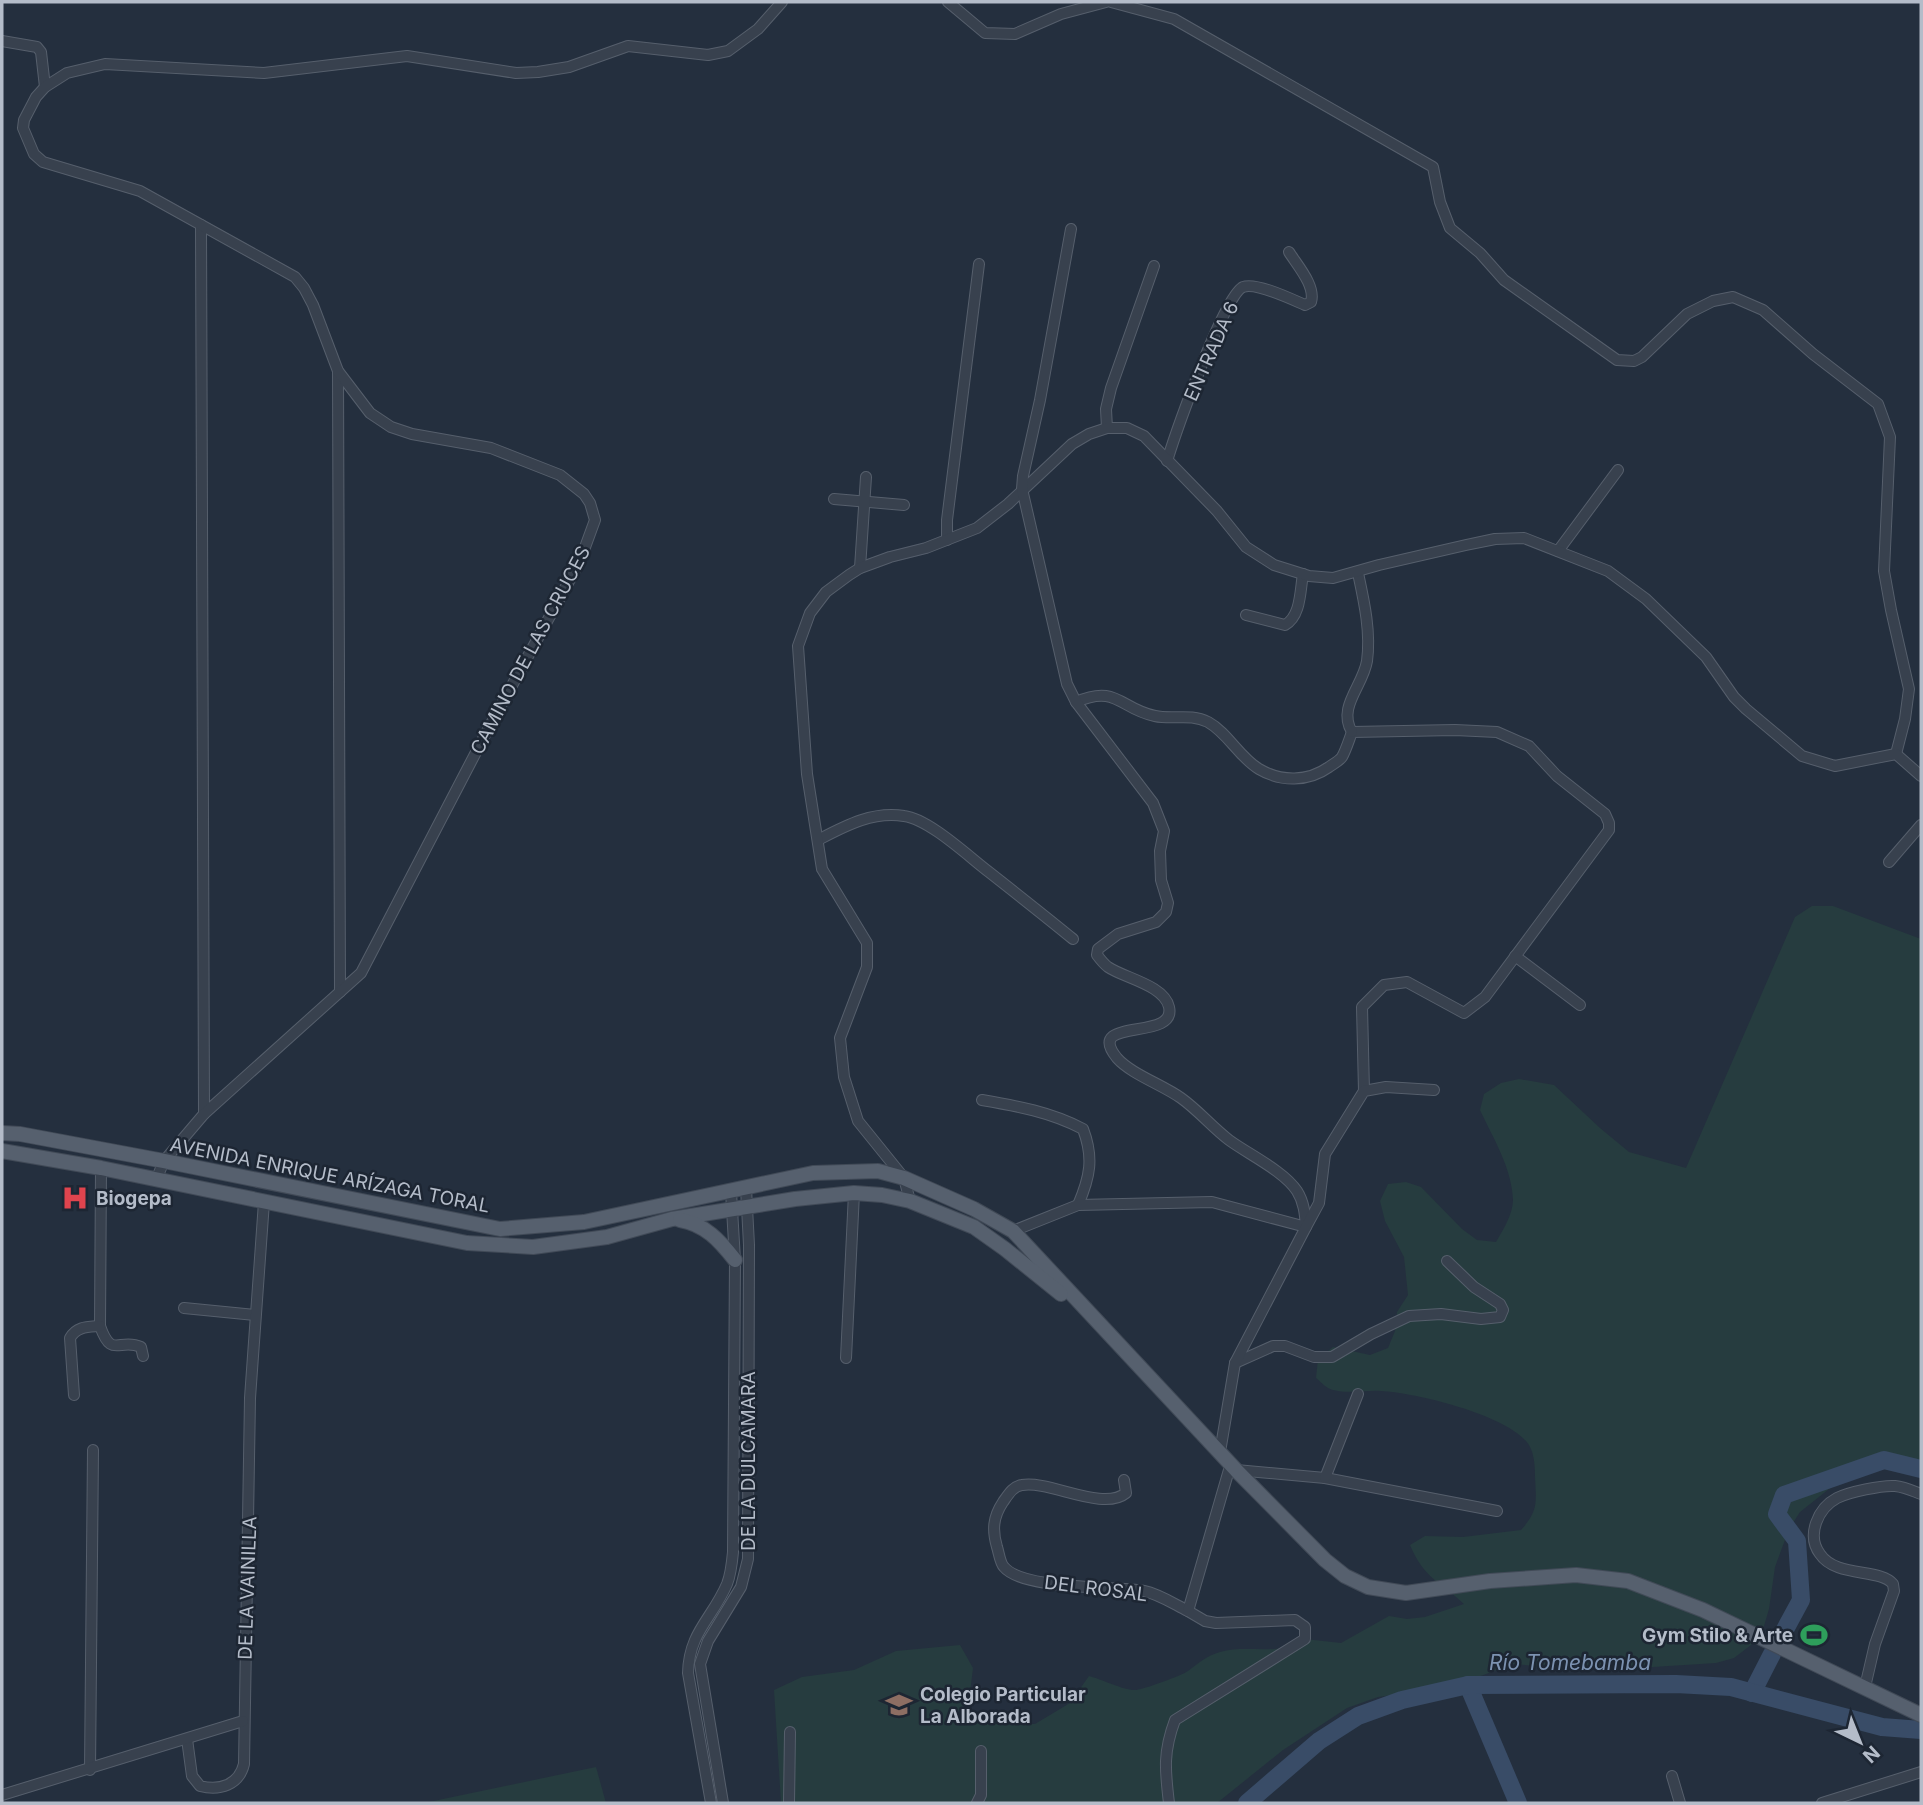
<svg xmlns="http://www.w3.org/2000/svg" width="1923" height="1805" font-family="Inter,sans-serif">
	<style>
		.green { fill: #263c3f }
		.lines { fill: none; stroke-linecap: round; stroke-linejoin: round }
		.river { stroke: #394c67; stroke-width: 18 }
		.minor-casing { stroke: #565f6c; stroke-width: 12 }
		.major-casing { stroke: #414a57; stroke-width: 16 }
		.minor { stroke: #38414e; stroke-width: 10 }
		.major { stroke: #56606e; stroke-width: 14 }
		.labels { text-anchor: middle; stroke-width: 5; stroke-linejoin: round; paint-order: stroke }
		.street-label { font-size: 19px; fill: #b4bcc9; stroke: #1d2633 }
		.poi-label { font-size: 19px; font-weight: bold; fill: #b4bcc9; stroke: #1d2633; text-anchor: start }
		.water-label { font-size: 21px; font-style: italic; fill: #7c92b1; stroke: #1d2633 }
	</style>
	<rect width="100%" height="100%" fill="#242f3e"/>
	<!-- green -->
	<g class="green">
		<path d="M1812,906h21l88,33v524l-31,3 -37,11 -19,8 -34,27 -11,17 -14,38 -6,42 -5,17 -13,19 -17,13 -18,5 -79,5 -81,-5 -19,3 -24,-2 -62,23 -73,10 -31,11 -64,42 -66,53h-436l-7,-113 28,-13 52,-7 42,-19 64,-6 13,23 -5,42 33,13 34,1 35,-21 19,-27c12,3 36,15 47,14 6,0 47,-15 52,-19 11,-8 18,-15 32,-19 28,-8 60,5 85,-13l36,4 48,-27 18,3 18,-2 39,-13c-24,-23 -40,-25 -54,-59l15,-9 38,1 58,-7c18,-20 15,-28 14,-54 0,-12 -1,-26 -9,-35 -24,-27 -109,-48 -145,-50 -15,-1 -33,3 -48,-1 -6,-1 -12,-8 -17,-12l2,-19 15,-12 37,8 18,-7 7,-17 2,-19 11,-17 -4,-38 -19,-36 -5,-20 8,-17 18,-2 15,5 41,42 15,11 19,2c7,-12 17,-28 17,-42 -1,-32 -20,-62 -33,-90l4,-16 17,-11 18,-4 35,6 46,43 29,24 57,16 109,-251z"/>
		<polygon points="596,1767 606,1803 424,1803"/>
	</g>
	<g class="lines">
		<!-- river -->
		<g class="river">
			<polyline points="1781,1637 1801,1600 1797,1541 1777,1514 1784,1495 1884,1460 1921,1469"/>
			<polyline points="1468,1685 1518,1803"/>
			<polyline points="1752,1693 1772,1654"/>
			<polyline points="1247,1803 1319,1741 1358,1716 1402,1700 1468,1685 1676,1684 1731,1687 1882,1727 1921,1730"/>
		</g>
		<!-- minor casing -->
		<g class="minor-casing">
			<g id="minor">
				<polyline points="948,2 985,33 1015,34 1061,14 1106,2"/>
				<polyline points="1111,2 1174,19 1433,167 1440,202 1450,228 1480,253 1504,280 1617,360 1634,361 1642,357 1687,314 1713,301 1733,297 1763,310 1813,354 1878,404 1890,437 1884,571 1891,610 1909,689 1905,719 1896,754"/>
				<polyline points="2,41 37,47 41,52 45,87"/>
				<polyline points="201,225 204,1114"/>
				<polyline points="338,371 340,992"/>
				<polyline points="1107,428 1106,409 1111,388 1154,266"/>
				<path d="M1167,461c8,-26 57,-166 76,-174 13,-5 48,12 62,18l6,-3c5,-16 -14,-37 -22,-50"/>
				<polyline points="834,499 904,505"/>
				<polyline points="947,540 947,520 979,264"/>
				<polyline points="1558,551 1618,470"/>
				<polyline points="860,568 866,477"/>
				<path d="M1246,615l39,10c16,-9 15,-34 18,-51"/>
				<path d="M1076,702c41,-18 44,7 79,14 18,4 35,-3 53,6 20,11 31,35 51,47 22,13 49,13 70,-2 4,-3 10,-6 13,-10 4,-7 7,-17 10,-25l103,-2 42,2 32,14 28,30 48,38 4,9v7l-124,167 -21,16 -57,-31 -23,3 -22,22 2,84"/>
				<path d="M1352,732c-15,-25 11,-46 15,-71 4,-29 -3,-60 -9,-88"/>
				<path d="M818,840c27,-14 54,-29 86,-24 25,3 64,40 85,56 28,22 56,44 84,67"/>
				<polyline points="1889,862 1921,825"/>
				<polyline points="1515,956 1580,1005"/>
				<path d="M982,1100c35,6 69,12 101,29 11,29 7,48 -5,76"/>
				<path d="M101,1168l-1,158c12,34 19,11 41,21l2,9"/>
				<polyline points="156,1180 164,1161 204,1114 361,973 486,733 580,561 595,520 590,503 584,494 560,475 491,448 412,434 391,427 370,413 338,371 313,305 304,288 295,277 140,191 43,162 34,154 23,128 24,120 36,97 45,87 67,73 105,64 264,73 407,56 516,73 538,72 569,67 628,46 708,55 728,51 758,29 782,2"/>
				<polyline points="910,1201 904,1178 858,1121 844,1077 840,1038 867,967 867,943 822,869 807,774 798,646 810,613 826,592 849,575 860,568 890,557 926,548 977,528 1008,504 1072,444 1089,434 1107,428 1127,428 1144,436 1217,511 1246,547 1274,565 1309,576 1333,578 1379,565 1466,545 1495,539 1524,538 1608,571 1646,599 1706,657 1734,697 1746,709 1802,756 1835,766 1896,754 1921,776"/>
				<path d="M1013,1231l65,-26 134,-3 94,25c-1,-13 -2,-25 -9,-36 -13,-20 -49,-37 -68,-51 -17,-13 -31,-30 -48,-42 -18,-13 -50,-24 -64,-40 -34,-42 60,-16 52,-51 -5,-22 -45,-29 -61,-40 -4,-3 -8,-8 -11,-12l1,-6 20,-15 38,-12 10,-10 2,-9 -7,-23 -1,-29 4,-20 -11,-28 -77,-101 -9,-18 -45,-195 1,-13 17,-76 31,-171"/>
				<polyline points="184,1308 255,1315"/>
				<polyline points="846,1358 854,1193"/>
				<polyline points="1235,1363 1273,1346 1285,1346 1314,1357 1332,1357 1371,1334 1409,1316 1441,1314 1481,1319 1500,1317 1503,1310 1500,1304 1474,1287 1447,1261"/>
				<path d="M74,1395l-4,-57c7,-12 18,-11 30,-12"/>
				<polyline points="1220,1452 1235,1363 1306,1227 1319,1203 1325,1154 1364,1091 1386,1087 1434,1090"/>
				<polyline points="1236,1470 1325,1478 1497,1511"/>
				<polyline points="1325,1478 1358,1394"/>
				<path d="M1124,1480l2,13c-23,19 -77,-13 -104,-8 -9,1 -14,10 -19,17 -10,15 -11,28 -6,45 2,6 3,16 7,20 19,23 110,19 140,24 15,3 30,13 44,20"/>
				<path d="M1865,1687l10,-43 19,-53 -1,-7c-13,-16 -57,-6 -73,-30 -14,-19 -2,-46 17,-56 12,-6 45,-13 58,-12 10,1 18,5 26,8"/>
				<path d="M187,1739l5,37 8,10c20,5 39,-1 44,-22l6,-366 14,-196"/>
				<polyline points="90,1770 93,1450"/>
				<polyline points="1672,1776 1680,1803"/>
				<polyline points="2,1795 243,1721"/>
				<path d="M711,1803l-23,-130c1,-41 24,-54 39,-89 4,-10 5,-21 6,-32l2,-292 -4,-68"/>
				<polyline points="723,1803 700,1664 708,1641 741,1587 748,1559 749,1245 746,1188"/>
				<polyline points="789,1803 790,1732"/>
				<polyline points="977,1803 981,1795 981,1751"/>
				<path d="M1169,1803c-4,-33 -6,-51 6,-83l130,-81v-12l-10,-7 -79,3 -11,-2 -17,-10 43,-148"/>
				<polyline points="1822,1803 1921,1772"/>
			</g>
		</g>
		<!-- major casing -->
		<g class="major-casing">
			<g id="major">
				<polyline points="2,1133 20,1134 164,1161 500,1229 584,1222 813,1173 878,1171 904,1178 974,1209 1013,1231 1236,1470 1325,1560 1345,1576 1368,1587 1406,1593 1490,1581 1576,1575 1628,1581 1703,1610 1921,1715"/>
				<polyline points="2,1151 101,1168 467,1243 533,1247 607,1237 672,1219 795,1199 854,1193 882,1195 910,1201 974,1227 1005,1249 1061,1294"/>
				<path d="M680,1220c25,4 40,21 55,40"/>
			</g>
		</g>
		<!-- minor -->
		<use href="#minor" class="minor"/>
		<!-- major -->
		<use href="#major" class="major"/>
	</g>
	<!-- icons -->
	<defs>
		<g id="hospital-bare" transform="scale(2.1)"><path d="M-5-5h3v3.5h4V-5h3V5h-3V1.5h-4V5h-3Z" fill="#e0444e" stroke="#1d2633" stroke-width="2.5" paint-order="stroke"/></g>
		<g id="stadium-bare" transform="scale(2.1)"><path d="M0-5a6.5 5 0 1 0 0 10a6.5 5 0 1 0 0-10ZM-3.5-1.8h7v3.6h-7Z" fill="#2e9e5b" stroke="#1d2633" stroke-width="2.5" paint-order="stroke"/></g>
		<g id="school-bare" transform="scale(2.1)"><path d="M0-5L7-2L0 1L-7-2ZM-4 1L0 2.5L4 1V4Q0 6-4 4Z" fill="#8d6e63" stroke="#1d2633" stroke-width="2.5" paint-order="stroke"/></g>
	</defs>
	<g fill-rule="evenodd">
		<use href="#hospital-bare" x="75" y="1198"/>
		<use href="#stadium-bare" x="1814" y="1635"/>
		<use href="#school-bare" x="899" y="1705"/>
	</g>
	<g class="labels">
		<!-- street labels -->
		<g class="street-label">
			<text transform="translate(1211 351) rotate(-66)" y="7">ENTRADA 6</text>
			<text transform="translate(530 650) rotate(-62)" y="7">CAMINO DE LAS CRUCES</text>
			<text transform="translate(330 1175) rotate(11)" y="7">AVENIDA ENRIQUE ARÍZAGA TORAL</text>
			<text transform="translate(748 1461) rotate(-90)" y="7">DE LA DULCAMARA</text>
			<text transform="translate(247 1588) rotate(-88)" y="7">DE LA VAINILLA</text>
			<text transform="translate(1096 1588) rotate(7)" y="7">DEL ROSAL</text>
		</g>
		<!-- poi labels -->
		<g class="poi-label">
			<text x="96" y="1205">Biogepa</text>
			<text x="1793" y="1642" text-anchor="end">Gym Stilo &amp; Arte</text>
			<text x="920" y="1701">Colegio Particular<tspan x="920" dy="22">La Alborada</tspan></text>
		</g>
		<!-- water labels -->
		<g class="water-label">
			<text x="1570" y="1670">Río Tomebamba</text>
		</g>
	</g>
	<!-- border -->
	<rect width="1923" height="1805" fill="none" stroke="#b4bcc9" stroke-width="7"/>
	<!-- north arrow -->
	<g transform="translate(1860 1742) rotate(137)" stroke="#1d2633" stroke-width="5" paint-order="stroke">
	<path d="M0-5L12 26L0 18L-12 26Z" fill="#b4bcc9"/>
	<text y="-10" font-size="19" font-weight="bold" text-anchor="middle" fill="#b4bcc9">N</text>
	</g>
</svg>
